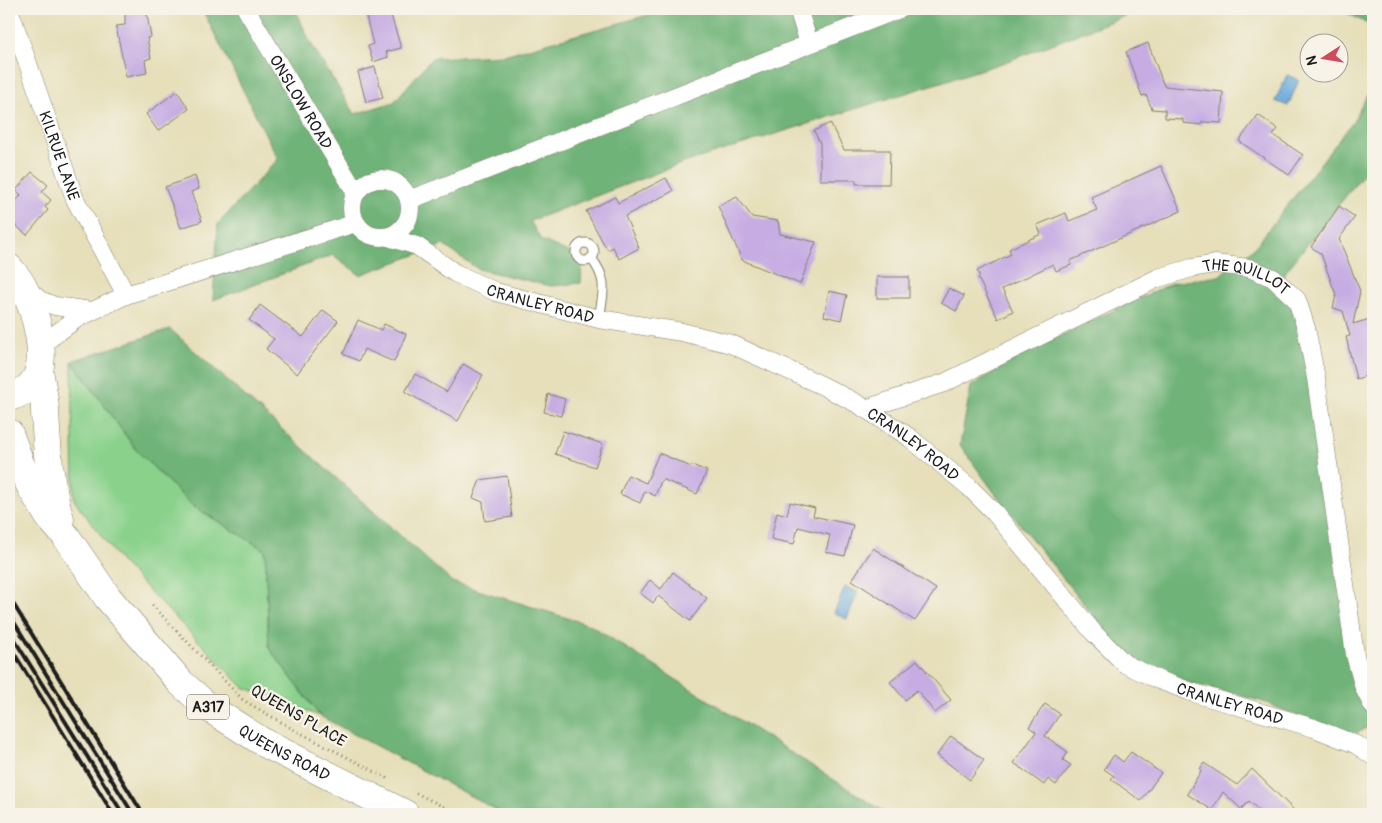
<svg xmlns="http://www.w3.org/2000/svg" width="1382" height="823" font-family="Pangolin,sans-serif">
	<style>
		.green { fill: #8ad18c; stroke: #537654 }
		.forest { fill: #6fb378; stroke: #46684a }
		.water { fill: #66a9db; stroke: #41627c }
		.building { fill: #c6ace3 }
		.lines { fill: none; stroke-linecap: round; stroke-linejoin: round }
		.service-casing { stroke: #817e6b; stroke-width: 11 }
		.minor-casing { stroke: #817e6b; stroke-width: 19 }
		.primary-casing { stroke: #817e6b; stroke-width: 29 }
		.path { stroke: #817e6b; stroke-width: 3; stroke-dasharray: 1 4; stroke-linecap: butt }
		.service { stroke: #fff; stroke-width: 9 }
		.minor { stroke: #fff; stroke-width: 18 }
		.primary { stroke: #fff; stroke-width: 28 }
		.rail { stroke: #1c1c1c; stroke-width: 4 }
		.labels { text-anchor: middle; stroke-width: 5; stroke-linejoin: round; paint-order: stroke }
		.shield { fill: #f7f3e8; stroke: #5e5c59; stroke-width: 1 }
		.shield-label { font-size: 15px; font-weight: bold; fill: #1c1c1c }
		.street-label { font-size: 16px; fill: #1c1c1c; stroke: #f7f3e8 }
	</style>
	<rect width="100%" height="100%" fill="#f7f3e8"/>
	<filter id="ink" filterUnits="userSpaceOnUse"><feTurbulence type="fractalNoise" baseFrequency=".02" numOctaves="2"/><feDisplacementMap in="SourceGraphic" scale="10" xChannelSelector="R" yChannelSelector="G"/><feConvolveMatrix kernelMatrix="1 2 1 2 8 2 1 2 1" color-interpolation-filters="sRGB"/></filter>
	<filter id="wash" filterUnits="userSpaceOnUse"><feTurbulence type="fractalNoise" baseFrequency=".0096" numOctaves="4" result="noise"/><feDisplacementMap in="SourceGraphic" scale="20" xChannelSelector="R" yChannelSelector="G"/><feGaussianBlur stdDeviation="1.12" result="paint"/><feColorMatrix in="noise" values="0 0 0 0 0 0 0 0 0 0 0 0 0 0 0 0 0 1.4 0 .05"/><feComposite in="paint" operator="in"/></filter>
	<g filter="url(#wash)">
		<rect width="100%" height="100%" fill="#e6dfba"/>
		<!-- green -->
		<polygon class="green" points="72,361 137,451 193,506 265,550 269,648 320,716 243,687 121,562 74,500"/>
		<!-- forest -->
		<g class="forest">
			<polygon points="202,9 295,9 311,44 355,114 394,102 432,58 504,55 670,9 1143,9 1005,62 683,163 530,221 541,240 582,258 581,283 551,286 478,269 443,245 360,275 333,255 213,300 218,224 278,159"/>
			<polygon points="1336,9 1373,9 1373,27 1344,11"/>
			<polygon points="1373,85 1373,162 1283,275 1303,330 1358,686 1373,715 1373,724 1350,737 1261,701 1170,678 1127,658 994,492 960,445 971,386 1032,349 1172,283 1219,276 1254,248 1352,123"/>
			<polygon points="170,329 452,582 590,625 888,814 504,814 320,716 269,648 265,550 193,506 137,451 72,361"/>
		</g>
		<!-- water -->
		<g class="water">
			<polygon points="1287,75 1299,80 1288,106 1275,101"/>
			<polygon points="845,587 858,592 847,619 834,613"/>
		</g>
		<g id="blocks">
			<!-- building -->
			<g class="building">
				<polygon points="125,9 146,9 151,37 147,38 151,58 145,60 147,73 126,77 116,26 125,25"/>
				<polygon points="364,9 389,9 401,48 386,52 388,57 373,62 368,46 373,44"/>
				<polygon points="1148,43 1164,86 1223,92 1221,123 1202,122 1202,125 1183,123 1183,119 1165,118 1165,110 1152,109 1146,95 1142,96 1126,52"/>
				<polygon points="375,67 383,98 366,102 358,72"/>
				<polygon points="177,91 189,109 158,131 146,114"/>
				<polygon points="1258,115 1278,129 1273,135 1303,155 1289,175 1239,141"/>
				<polygon points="830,123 844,150 890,150 889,184 856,184 856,180 820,180 820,143 814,131"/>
				<polygon points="1161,166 1181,211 1070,261 1071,265 1056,271 1053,264 1002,289 1013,311 998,319 978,278 980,277 977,271 1011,254 1009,249 1041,234 1037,225 1066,213 1069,221 1097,210 1091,197"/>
				<polygon points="32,172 48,185 42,192 51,200 45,207 48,210 27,235 9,220 9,209 21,195 16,190"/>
				<polygon points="195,176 199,189 191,192 202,221 181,228 165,187"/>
				<polygon points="666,178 673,191 625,216 639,248 619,259 613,247 608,250 605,246 586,211 615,197 618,203"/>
				<polygon points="737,197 752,217 778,221 780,234 816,242 800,284 742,260 718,206"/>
				<polygon points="1339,206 1355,217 1339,239 1360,291 1353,324 1373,318 1373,374 1356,379 1346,337 1350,336 1343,311 1333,308 1336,295 1321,254 1311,247"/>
				<rect x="877" y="277" width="32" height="21"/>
				<polygon points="949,288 964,296 956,311 941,303"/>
				<polygon points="829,291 847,295 841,320 824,316"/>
				<polygon points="260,305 303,337 323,310 338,321 297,374 266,349 274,339 249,320"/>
				<polygon points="358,320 381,330 384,324 406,334 394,362 364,349 359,361 343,354"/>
				<polygon points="463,364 483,375 458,421 405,392 415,374 447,392"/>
				<polygon points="548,394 565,399 561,416 544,412"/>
				<polygon points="563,431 603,444 595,467 555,454"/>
				<polygon points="659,453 691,467 692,465 707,471 697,494 662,479 655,496 645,491 640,503 620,494 628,475 646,483"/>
				<polygon points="507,476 512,517 485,521 483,502 473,498 480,480"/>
				<polygon points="790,502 815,508 813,516 853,525 845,556 826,552 830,535 798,527 794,544 771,539 777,512 787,515"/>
				<polygon points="873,548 936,589 915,621 852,580"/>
				<polygon points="673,572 707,598 690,621 658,596 653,603 640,593 650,580 661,589"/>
				<polygon points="917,660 951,700 935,713 917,690 905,700 890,682"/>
				<polygon points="1045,704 1060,714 1045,736 1068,752 1063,760 1071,765 1056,785 1048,779 1044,785 1014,763 1036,732 1029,727"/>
				<polygon points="951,736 984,760 970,780 937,755"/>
				<polygon points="1131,752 1161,773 1141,801 1111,779 1114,776 1104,769 1114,755 1123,762"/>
				<polygon points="1204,763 1237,785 1252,769 1298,814 1263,814 1249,801 1241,809 1223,792 1212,810 1187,794 1201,771 1200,769"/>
			</g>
		</g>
	</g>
	<g filter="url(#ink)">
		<use href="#blocks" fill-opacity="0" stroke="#817e6b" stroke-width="1"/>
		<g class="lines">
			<!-- service casing -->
			<g class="service-casing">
				<g id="service">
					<circle cx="585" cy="252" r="9"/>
					<path d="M591,258c18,23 12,34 8,61"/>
				</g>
			</g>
			<!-- minor casing -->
			<g class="minor-casing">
				<g id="minor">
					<path id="s1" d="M9,9l66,190 51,96"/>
					<path id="s2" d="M246,9l110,184"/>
					<polyline points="798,9 809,43"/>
					<circle cx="381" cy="208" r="29"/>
					<polyline points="409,200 899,9"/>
					<path id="s3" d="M388,237l29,9 38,27 41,19 103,27 83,13 49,12 90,41 37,19 51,33 60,50 25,25 100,121 31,31 34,16 35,13 120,35 43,17 16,11"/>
					<polyline points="27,289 40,300 55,306 91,311"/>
					<polyline points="41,345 76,319 126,295 356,223"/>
					<path id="s4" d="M865,409l79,-26 214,-105 34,-10 23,-4 34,4 24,10 24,22 9,28 10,50 39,277 9,33 9,18"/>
				</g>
			</g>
			<!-- primary casing -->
			<g class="primary-casing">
				<g id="primary">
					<path d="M9,268c5,6 11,12 14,19 12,22 28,75 9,97 -6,7 -15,11 -23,13"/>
					<path d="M39,370c2,14 6,28 6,42 2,37 4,72 15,107"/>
					<path id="s5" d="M9,433l14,38 9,18 17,28 16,18 43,63 73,85 28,25 57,36 139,70"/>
				</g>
			</g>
			<!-- path -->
			<g class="path">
				<polyline points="152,605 243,700 291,728 391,780"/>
				<polyline points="416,793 458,814"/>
			</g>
			<!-- service -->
			<use href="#service" class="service"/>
			<!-- minor -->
			<use href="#minor" class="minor"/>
			<!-- primary -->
			<use href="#primary" class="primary"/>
			<!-- rail -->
			<g class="rail">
				<polyline points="9,597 143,814"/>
				<polyline points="9,614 133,814"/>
				<polyline points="9,631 123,814"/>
				<polyline points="9,645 113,814"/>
			</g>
		</g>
	</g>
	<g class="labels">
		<!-- shield labels -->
		<rect class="shield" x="187" y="694.5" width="42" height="25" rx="4"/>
		<g class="shield-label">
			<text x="208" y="712">A317</text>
		</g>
		<!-- street labels -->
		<g class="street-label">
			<text dy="6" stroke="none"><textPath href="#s2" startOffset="108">ONSLOW ROAD</textPath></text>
			<text dy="6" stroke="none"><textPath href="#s1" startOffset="155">KILRUE LANE</textPath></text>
			<text dy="6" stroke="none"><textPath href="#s4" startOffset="414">THE QUILLOT</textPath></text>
			<text dy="6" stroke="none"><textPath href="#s3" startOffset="168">CRANLEY ROAD</textPath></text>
			<text dy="6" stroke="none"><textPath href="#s3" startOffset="572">CRANLEY ROAD</textPath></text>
			<text dy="6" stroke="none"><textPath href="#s3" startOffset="991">CRANLEY ROAD</textPath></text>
			<text transform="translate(299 715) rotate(30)" y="6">QUEENS PLACE</text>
			<text dy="6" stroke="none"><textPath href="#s5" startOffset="431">QUEENS ROAD</textPath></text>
		</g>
	</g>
	<!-- margin -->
	<rect width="1382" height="823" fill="none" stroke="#f7f3e8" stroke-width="30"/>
	<!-- north arrow -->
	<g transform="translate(1324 58) rotate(258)"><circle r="24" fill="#f7f3e8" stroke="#9f9d96"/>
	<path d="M0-4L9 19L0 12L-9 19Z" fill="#d1495b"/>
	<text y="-8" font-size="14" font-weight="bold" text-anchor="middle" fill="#1c1c1c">N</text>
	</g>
</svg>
